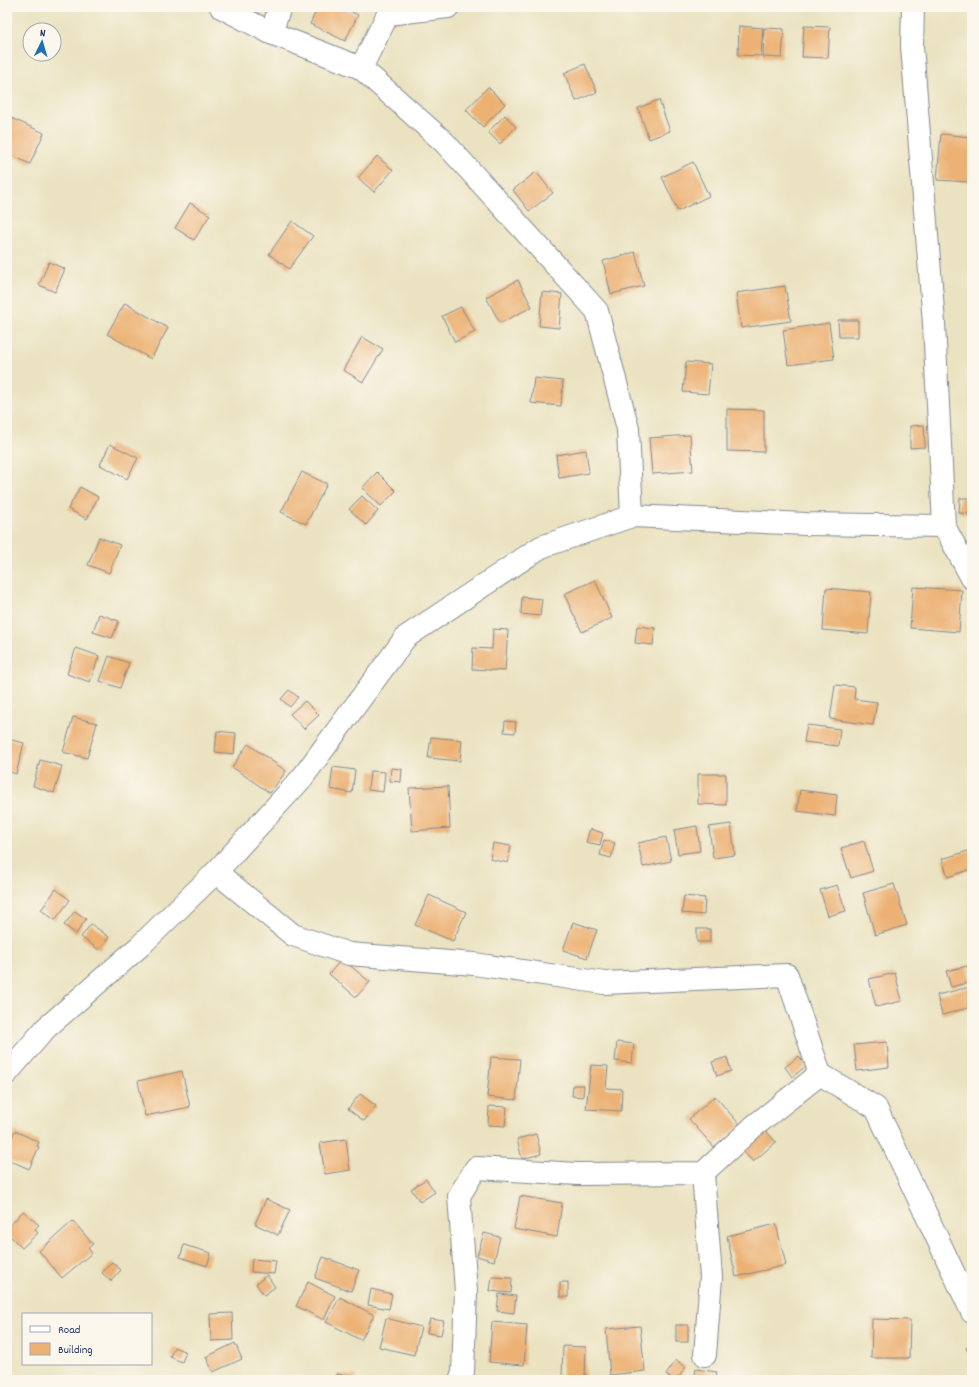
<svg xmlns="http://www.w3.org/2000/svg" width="979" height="1387" font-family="Dekko,sans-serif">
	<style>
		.building { fill: #ecb173 }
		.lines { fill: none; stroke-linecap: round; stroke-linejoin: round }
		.minor-casing { stroke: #82888f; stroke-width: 24 }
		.minor { stroke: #fff; stroke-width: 22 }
	</style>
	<rect width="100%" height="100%" fill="#fbf7ec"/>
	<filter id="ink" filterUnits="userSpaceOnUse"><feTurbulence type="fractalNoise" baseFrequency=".025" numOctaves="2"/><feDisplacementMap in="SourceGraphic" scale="8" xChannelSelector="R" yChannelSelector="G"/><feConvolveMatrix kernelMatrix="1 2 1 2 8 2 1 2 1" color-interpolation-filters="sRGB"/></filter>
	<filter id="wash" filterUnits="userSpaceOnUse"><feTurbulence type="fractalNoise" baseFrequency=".012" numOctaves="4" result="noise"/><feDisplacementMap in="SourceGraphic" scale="16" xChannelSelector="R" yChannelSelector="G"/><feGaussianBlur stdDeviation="0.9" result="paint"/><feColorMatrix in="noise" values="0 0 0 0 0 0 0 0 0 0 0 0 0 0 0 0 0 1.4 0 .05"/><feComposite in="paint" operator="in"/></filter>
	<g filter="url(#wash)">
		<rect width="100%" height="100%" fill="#eae2c0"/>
		<g id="blocks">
			<!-- building -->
			<g class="building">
				<polygon points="318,7 341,7 358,15 345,41 310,24"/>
				<polygon points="739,26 763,28 761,56 738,55"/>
				<polygon points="804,26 830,27 828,58 802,57"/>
				<polygon points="764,28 784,29 782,58 763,57"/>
				<polygon points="585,64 597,92 576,101 564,73"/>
				<polygon points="488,87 505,104 483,127 466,110"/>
				<polygon points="659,100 670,131 649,139 638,108"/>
				<polygon points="505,115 516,127 500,144 488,132"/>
				<polygon points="7,116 44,133 30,164 7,153"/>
				<polygon points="941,134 972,137 969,182 937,180"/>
				<polygon points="377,156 393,170 374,192 358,178"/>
				<polygon points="693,162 709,196 678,211 662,177"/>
				<polygon points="536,172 553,193 529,211 513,190"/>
				<polygon points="190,203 210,215 194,240 175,228"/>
				<polygon points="292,221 313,236 289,269 269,254"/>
				<polygon points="635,252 644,286 611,294 603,261"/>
				<polygon points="49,262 65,269 55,292 39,285"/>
				<polygon points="518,280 532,307 500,323 486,297"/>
				<polygon points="785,286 791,321 741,328 736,293"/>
				<polygon points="542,292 562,294 559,328 539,326"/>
				<polygon points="125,303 168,328 151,359 107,334"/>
				<polygon points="461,307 475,332 455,342 442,316"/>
				<polygon points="838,320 858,320 858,337 839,337"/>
				<polygon points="829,323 834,359 788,365 783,330"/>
				<polygon points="362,337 383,349 363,382 343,370"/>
				<polygon points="686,362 711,364 708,394 683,392"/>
				<polygon points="534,378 563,381 561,406 531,403"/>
				<polygon points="727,409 764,410 764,452 727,451"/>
				<polygon points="924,425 925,447 910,448 910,426"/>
				<polygon points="690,435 693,471 652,474 649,438"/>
				<polygon points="110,444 138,458 127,479 100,465"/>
				<polygon points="586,450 589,473 559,478 556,455"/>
				<polygon points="302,472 327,484 306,524 281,512"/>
				<polygon points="377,472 396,491 381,506 362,488"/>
				<polygon points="80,487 98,497 87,519 68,509"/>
				<polygon points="362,496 378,511 366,525 349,509"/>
				<polygon points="960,498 972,498 972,514 959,513"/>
				<polygon points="99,537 120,545 109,573 88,565"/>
				<polygon points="595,580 612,618 582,632 564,594"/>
				<polygon points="913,587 962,590 959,632 910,628"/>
				<polygon points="826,588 871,592 868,634 823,630"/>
				<polygon points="522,597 542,599 540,616 521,614"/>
				<polygon points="99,614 119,621 112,638 93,632"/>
				<polygon points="637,626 655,628 653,645 635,643"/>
				<polygon points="493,629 508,630 505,671 472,669 473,648 492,649"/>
				<polygon points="76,648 99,656 90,682 67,674"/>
				<polygon points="109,656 129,663 120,688 100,681"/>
				<polygon points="835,685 855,687 854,699 877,702 873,725 830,719"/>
				<polygon points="289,690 298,697 290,707 281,699"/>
				<polygon points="305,701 319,715 304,729 290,714"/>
				<polygon points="73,717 97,723 87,758 63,752"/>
				<polygon points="505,721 516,722 515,733 504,732"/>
				<polygon points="807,725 840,729 838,746 804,742"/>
				<polygon points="217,731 236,733 234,754 215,752"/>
				<polygon points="431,737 462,740 460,761 428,758"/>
				<polygon points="7,739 24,743 16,774 7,771"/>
				<polygon points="248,744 286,771 270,793 232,767"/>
				<polygon points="40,760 62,766 54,793 33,786"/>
				<polygon points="333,767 355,770 352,793 330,789"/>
				<polygon points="391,768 402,769 401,782 390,781"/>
				<polygon points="370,771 385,772 383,792 368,790"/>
				<polygon points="698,774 726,774 726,805 698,804"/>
				<polygon points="448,786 450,828 412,831 409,788"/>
				<polygon points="800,790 837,795 835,816 797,811"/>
				<polygon points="731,824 735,855 713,858 709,827"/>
				<polygon points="697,826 700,851 678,854 674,830"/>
				<polygon points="590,829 603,833 600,845 586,842"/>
				<polygon points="666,837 671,861 643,867 638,843"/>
				<polygon points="604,840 615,843 611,858 600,855"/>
				<polygon points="864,841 873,871 851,878 841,848"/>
				<polygon points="493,843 511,846 508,863 490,859"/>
				<polygon points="971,850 972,869 948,877 942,859"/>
				<polygon points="894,884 907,925 875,935 863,893"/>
				<polygon points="837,885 846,911 828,916 820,890"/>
				<polygon points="56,889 70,900 55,920 41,910"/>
				<polygon points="429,895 466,912 453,941 415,925"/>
				<polygon points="684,896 705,898 704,915 682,913"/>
				<polygon points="75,911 86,919 76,934 64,925"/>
				<polygon points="573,922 597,930 587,958 563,950"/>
				<polygon points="91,924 109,937 99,950 81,937"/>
				<rect x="697" y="929" width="13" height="13"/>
				<polygon points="342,959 370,982 356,997 329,974"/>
				<polygon points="967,966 971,982 951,987 946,971"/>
				<polygon points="895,973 902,1001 876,1007 869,979"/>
				<polygon points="970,987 972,1007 942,1015 937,995"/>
				<polygon points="617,1042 634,1044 632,1063 615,1061"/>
				<polygon points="887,1042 889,1067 857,1071 854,1045"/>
				<polygon points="799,1056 806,1066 792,1077 785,1067"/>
				<polygon points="491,1057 520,1059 516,1100 487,1097"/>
				<polygon points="727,1057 731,1071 717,1076 712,1062"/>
				<polygon points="591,1065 608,1066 606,1088 622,1089 621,1111 586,1109"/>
				<polygon points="182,1071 190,1107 145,1116 138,1081"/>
				<polygon points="573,1085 584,1085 583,1097 572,1096"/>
				<polygon points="360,1094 376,1106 364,1121 348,1109"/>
				<polygon points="715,1096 740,1125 714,1147 689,1119"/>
				<polygon points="489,1106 507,1107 505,1126 488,1125"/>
				<polygon points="765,1130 776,1142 753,1162 742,1150"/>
				<polygon points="15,1131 39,1142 37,1146 39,1147 29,1169 7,1159 7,1146"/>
				<polygon points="536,1134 541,1154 522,1159 517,1139"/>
				<polygon points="346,1139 350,1170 325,1174 320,1143"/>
				<polygon points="426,1179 435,1192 420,1202 411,1189"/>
				<polygon points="520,1196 562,1203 557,1237 514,1229"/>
				<polygon points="266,1199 290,1210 278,1235 255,1224"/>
				<polygon points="23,1211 39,1225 35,1229 38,1233 22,1248 7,1233 9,1231 7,1229"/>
				<polygon points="73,1221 93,1244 88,1248 92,1253 62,1278 39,1251"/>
				<polygon points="776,1224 786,1265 736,1277 727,1236"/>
				<polygon points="484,1233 500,1237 494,1261 477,1256"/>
				<polygon points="184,1245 211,1253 207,1266 180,1257"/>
				<polygon points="323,1257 359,1270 351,1291 315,1278"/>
				<polygon points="252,1259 276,1261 274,1274 251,1272"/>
				<polygon points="112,1262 121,1270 111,1281 102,1273"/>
				<polygon points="267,1275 275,1287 264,1295 256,1284"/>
				<polygon points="492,1277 512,1278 511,1293 490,1291"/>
				<polygon points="308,1282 335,1296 324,1320 296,1306"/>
				<rect x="560" y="1282" width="8" height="15"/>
				<polygon points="371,1289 392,1294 389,1309 368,1305"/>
				<polygon points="499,1294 516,1296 514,1313 497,1311"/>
				<polygon points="340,1297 374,1315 361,1340 326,1322"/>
				<polygon points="232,1313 233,1340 211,1341 210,1314"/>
				<polygon points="386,1318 421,1327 414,1355 379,1347"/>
				<polygon points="430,1319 444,1321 441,1335 427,1333"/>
				<polygon points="872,1319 910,1320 909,1358 871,1358"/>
				<polygon points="492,1322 527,1325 524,1365 489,1362"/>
				<rect x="676" y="1325" width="12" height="17"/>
				<polygon points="640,1326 645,1371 610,1375 606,1329"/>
				<polygon points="235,1343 242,1359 213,1372 206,1357"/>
				<polygon points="972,1345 972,1360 966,1348"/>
				<polygon points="563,1346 586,1347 585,1379 562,1378"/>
				<polygon points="174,1347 186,1352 182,1362 170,1357"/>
				<polygon points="676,1360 686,1367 677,1380 673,1380 666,1375"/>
				<polygon points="696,1369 717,1372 715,1380 694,1380"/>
				<polygon points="337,1374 357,1376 356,1380 337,1380"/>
			</g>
		</g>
	</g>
	<g filter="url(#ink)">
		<use href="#blocks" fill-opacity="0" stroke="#82888f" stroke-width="1"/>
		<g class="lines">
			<!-- minor casing -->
			<g class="minor-casing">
				<g id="minor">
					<polyline points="221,7 271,33 361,68 444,142 597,311 628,429 632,516"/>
					<polyline points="913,7 912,46 934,323 944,526 972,578"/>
					<polyline points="271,33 280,7"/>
					<polyline points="361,68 388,14 448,7"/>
					<polyline points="216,872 293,935 349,954 474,964 604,983 787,975 820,1074 876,1108 972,1312"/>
					<polyline points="7,1073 46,1028 140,946 216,872 302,778 406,637 541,547 632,516 806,524 944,526"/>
					<polyline points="703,1173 711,1277 705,1355"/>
					<polyline points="460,1380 463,1372 466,1291 459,1196 476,1168 578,1174 703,1173 753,1127 820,1074"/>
				</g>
			</g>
			<!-- minor -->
			<use href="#minor" class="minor"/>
		</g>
	</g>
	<!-- margin -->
	<rect width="979" height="1387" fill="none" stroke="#fbf7ec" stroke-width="24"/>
	<!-- legend -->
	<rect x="22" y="1313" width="130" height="52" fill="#fbf7ec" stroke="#a1a7b3"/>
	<rect x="30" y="1326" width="20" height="6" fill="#ffffff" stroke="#a1a7b3"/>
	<text x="58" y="1333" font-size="12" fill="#1b2f5e">Road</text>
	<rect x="30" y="1343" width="20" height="12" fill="#ecb173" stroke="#a1a7b3"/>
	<text x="58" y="1353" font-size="12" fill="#1b2f5e">Building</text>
	<!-- north arrow -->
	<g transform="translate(42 42) rotate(5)"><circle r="19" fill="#fbf7ec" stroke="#a1a7b3"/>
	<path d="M0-3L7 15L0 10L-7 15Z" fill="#1f6fb2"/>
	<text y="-6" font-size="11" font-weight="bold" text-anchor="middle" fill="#1b2f5e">N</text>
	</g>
</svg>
